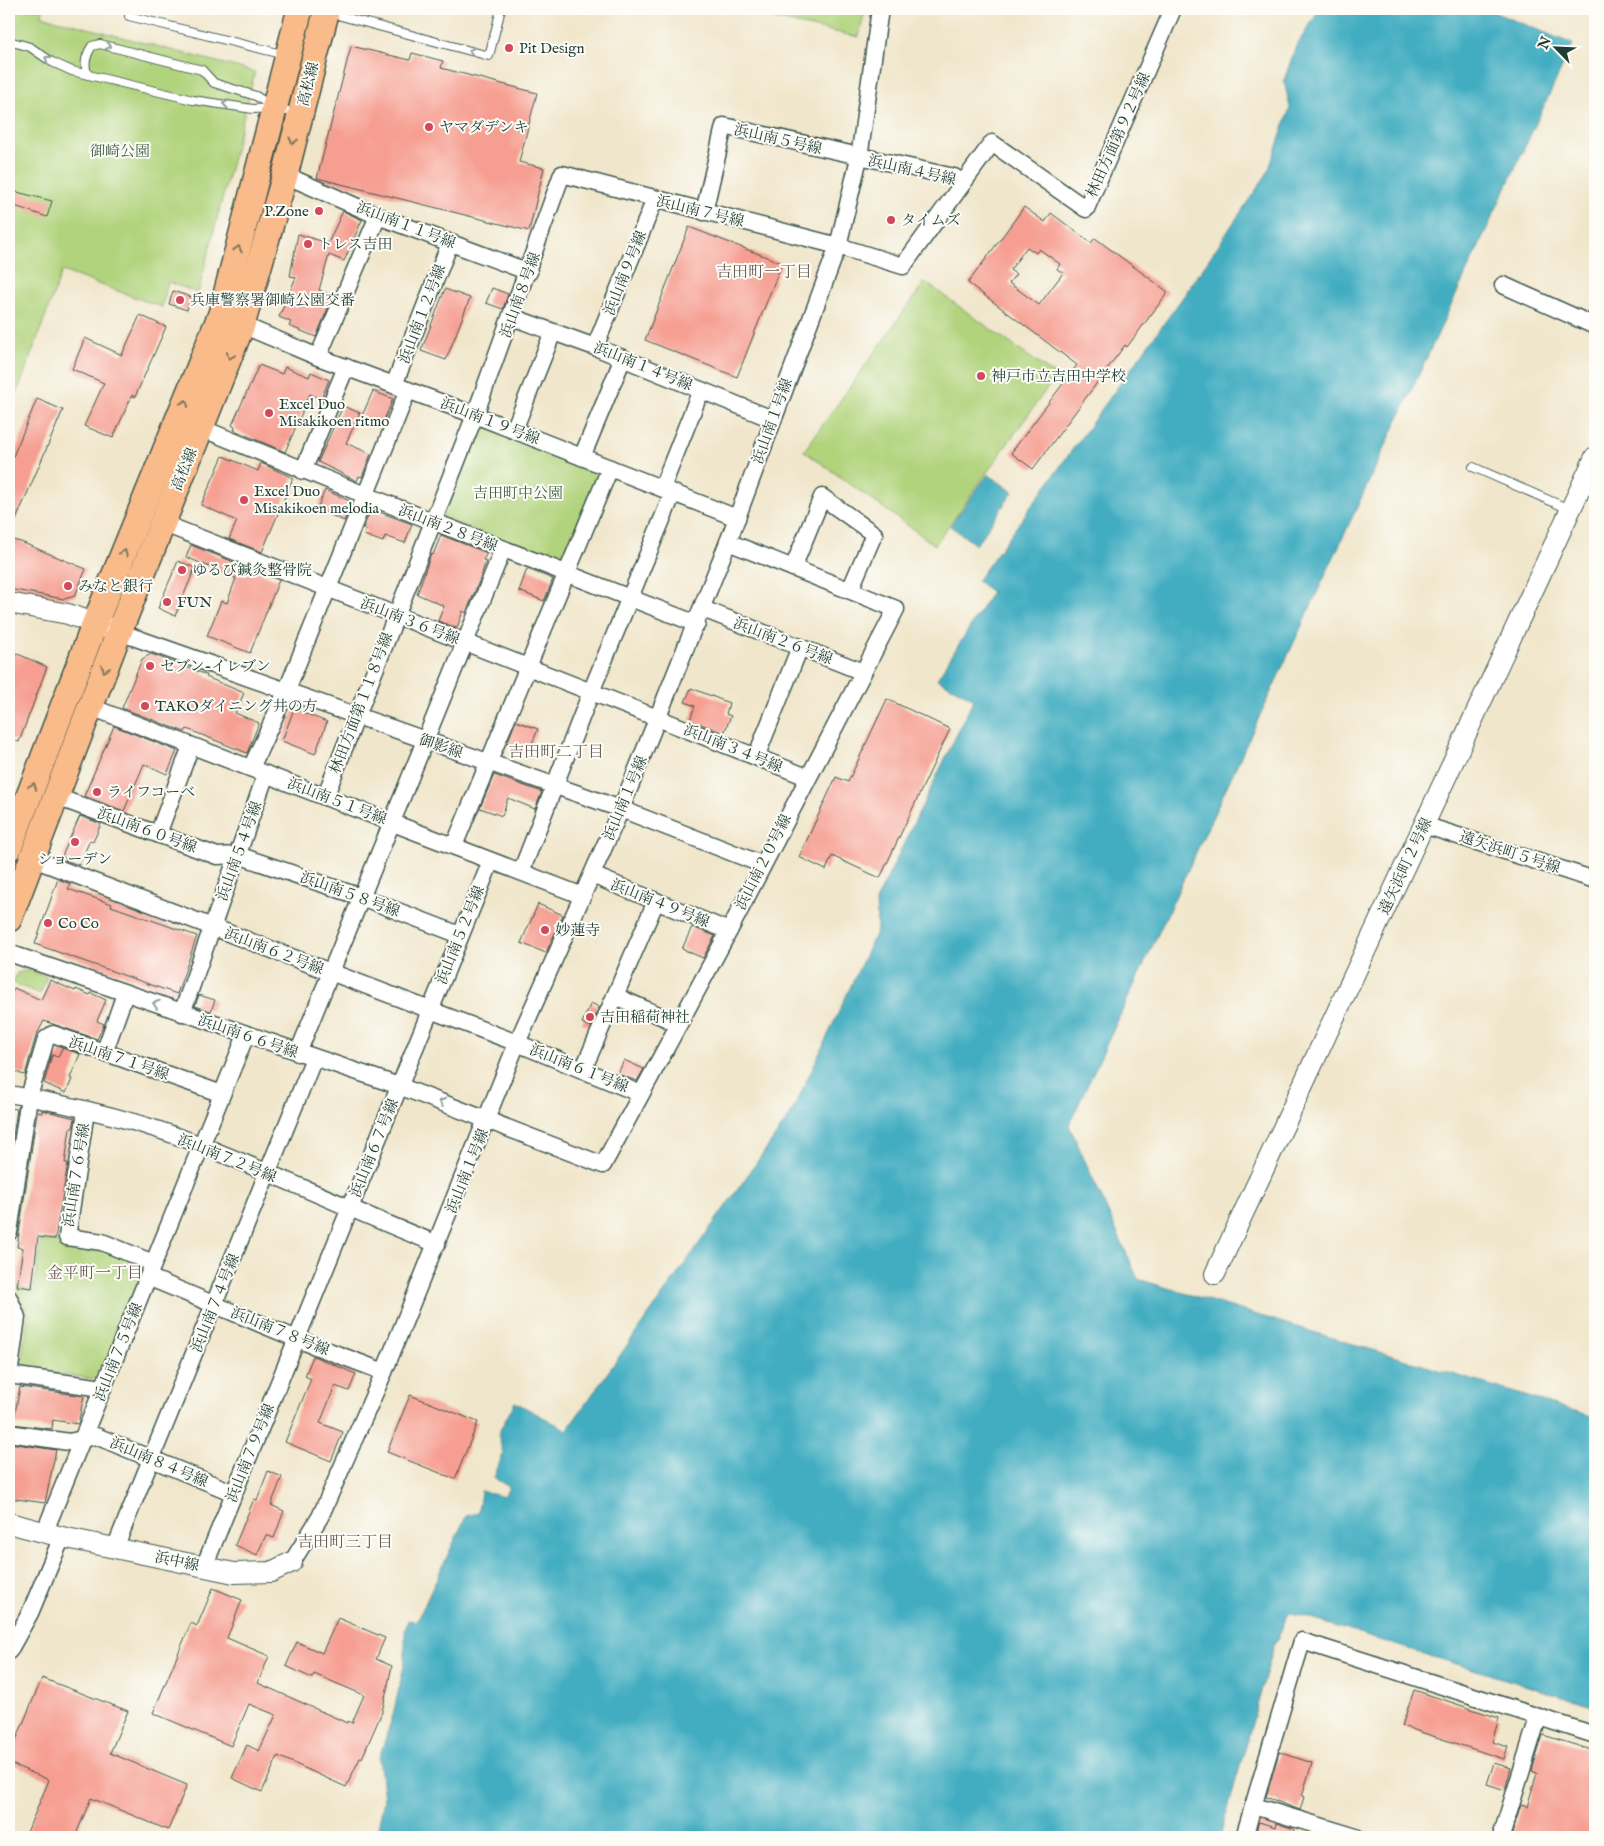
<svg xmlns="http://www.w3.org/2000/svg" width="1604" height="1846" font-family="'IM FELL English','Noto Serif JP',serif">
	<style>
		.green { fill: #b0d37c; stroke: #688858 }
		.water { fill: #42adc1; stroke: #30757a }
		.building { fill: #f69e91; fill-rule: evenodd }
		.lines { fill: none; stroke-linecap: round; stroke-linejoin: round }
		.service-casing { stroke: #3e564b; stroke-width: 10 }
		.minor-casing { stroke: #3e564b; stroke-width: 19 }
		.tertiary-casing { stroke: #3e564b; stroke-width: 22 }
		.primary-casing { stroke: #3e564b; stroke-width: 28 }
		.service { stroke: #fff; stroke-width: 8 }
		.minor { stroke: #fff; stroke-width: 16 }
		.tertiary { stroke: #fff; stroke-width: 20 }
		.primary { stroke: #fabb8b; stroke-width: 25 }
		.oneway { stroke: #8f9e9a }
		.oneway2 { stroke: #82765b }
		.poi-dot { fill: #d1495b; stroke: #fdfcf7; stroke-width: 2 }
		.labels { text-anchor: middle; stroke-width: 4; stroke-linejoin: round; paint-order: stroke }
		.poi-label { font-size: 15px; fill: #1f3d34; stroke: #fdfcf7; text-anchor: start }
		.street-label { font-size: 15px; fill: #1f3d34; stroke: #fdfcf7 }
		.park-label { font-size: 15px; fill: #436246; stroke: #fdfcf7 }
		.neighbourhood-label { font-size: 16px; fill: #6a5f55; stroke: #fdfcf7 }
	</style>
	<rect width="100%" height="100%" fill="#fdfcf7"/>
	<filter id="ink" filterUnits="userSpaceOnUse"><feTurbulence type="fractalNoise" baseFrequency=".02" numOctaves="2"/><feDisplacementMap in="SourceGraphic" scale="10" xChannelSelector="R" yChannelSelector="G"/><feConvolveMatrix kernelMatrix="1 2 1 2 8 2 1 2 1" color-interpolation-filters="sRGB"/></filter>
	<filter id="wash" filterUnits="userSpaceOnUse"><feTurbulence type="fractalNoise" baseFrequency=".0096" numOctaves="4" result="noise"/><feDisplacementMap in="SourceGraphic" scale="20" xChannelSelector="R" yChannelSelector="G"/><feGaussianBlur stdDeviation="1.12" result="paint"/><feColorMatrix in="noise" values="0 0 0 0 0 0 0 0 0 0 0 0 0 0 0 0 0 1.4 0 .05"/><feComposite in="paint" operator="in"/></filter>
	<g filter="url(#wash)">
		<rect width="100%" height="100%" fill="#f0e6cb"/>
		<!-- green -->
		<g class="green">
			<polygon points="9,9 43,9 42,16 255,72 198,293 168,282 162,307 62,271 9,415"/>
			<polygon points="755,9 865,9 859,37 754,15"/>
			<polygon points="925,282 1056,376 935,545 804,451"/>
			<polygon points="477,424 608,473 565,564 441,518"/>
			<polygon points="29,970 47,977 40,994 13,983 17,973"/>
			<polygon points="41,1240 100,1246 141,1262 144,1270 101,1374 93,1379 28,1370 21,1362 28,1315 18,1294 18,1287 34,1290"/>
		</g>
		<!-- water -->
		<g class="water">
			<polygon points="1320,9 1486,9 1573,44 1069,1125 1138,1279 1595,1417 1595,1707 1289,1612 1274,1646 1220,1837 376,1837 384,1799 379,1758 393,1715 405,1661 405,1630 408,1620 417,1621 466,1516 478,1513 481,1491 504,1497 509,1487 494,1478 503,1453 498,1434 515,1402 567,1430 791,1114 877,930 876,901 974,699 937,679 992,592 977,581 1183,297 1268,172 1290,108 1284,80 1296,46"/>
			<polygon points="988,474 1013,492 976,545 950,526"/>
		</g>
		<g id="blocks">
			<!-- building -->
			<g class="building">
				<polygon points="351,46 410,60 412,53 443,61 441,68 537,93 519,162 544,168 529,231 317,178"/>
				<polygon points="9,190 52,201 47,217 9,204"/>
				<path d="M1024,207l21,15 6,-9 40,30 4,-5 73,54 -41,55 -2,-2 -92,124 -22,-16 66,-88 -109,-82zM1027,247l9,6 3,-4 21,15 -3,5 6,4 -24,32 -30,-22 7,-9 -6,-4z"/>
				<polygon points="343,211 362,220 344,261 329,255 319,290 333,296 316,337 289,326 291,322 279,317 296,277 290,276 298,234 328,243"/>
				<polygon points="689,227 782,263 737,377 645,340"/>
				<polygon points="492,288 508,294 503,309 486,303"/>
				<polygon points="445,289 470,298 446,360 421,351"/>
				<polygon points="173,291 191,297 187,310 169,304"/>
				<polygon points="140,315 166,327 135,397 132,395 113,438 84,426 104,383 72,369 85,338 122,355"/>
				<polygon points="259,365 282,374 285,367 309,377 311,372 329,380 321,399 310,394 285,452 234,430 235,427 232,425"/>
				<polygon points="373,391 393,399 381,427 361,418"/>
				<polygon points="37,399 63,410 9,536 9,466"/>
				<polygon points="343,406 360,413 346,443 371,454 362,477 359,476 357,481 318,462"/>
				<polygon points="223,456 258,471 261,463 293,478 262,552 229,539 237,521 201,505"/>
				<polygon points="325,490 352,502 344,521 317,509"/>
				<polygon points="371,509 412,524 405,543 385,536 383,542 364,535 366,530 363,529"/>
				<polygon points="441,535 487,553 483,560 486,561 480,579 466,613 463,611 457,628 438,621 444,606 417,594 431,554 433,555"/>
				<polygon points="9,539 21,542 86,569 75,596 64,599 9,589"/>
				<polygon points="191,545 279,580 250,653 207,636 221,601 227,603 236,578 186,557"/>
				<polygon points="178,561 195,568 175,616 158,608"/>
				<polygon points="527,569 553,579 544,601 519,591"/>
				<polygon points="9,650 47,667 19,742 9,738"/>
				<polygon points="151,654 207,675 206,677 244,693 235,713 259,723 247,753 187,729 185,732 122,708 142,659"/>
				<polygon points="691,688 729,703 726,714 731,716 724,733 690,720 695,706 685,702"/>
				<polygon points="887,699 950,729 880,878 832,856 826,870 799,857 836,777 848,782"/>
				<polygon points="294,709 327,722 315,754 282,741"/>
				<polygon points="516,721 538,729 529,751 507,743"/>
				<polygon points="114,726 177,751 167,774 144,764 124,811 84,796"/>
				<polygon points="494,775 542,792 535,809 508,798 502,816 480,808"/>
				<polygon points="80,816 101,824 93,842 90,840 79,865 65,860 66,858 62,856"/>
				<polygon points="58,879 70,884 68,889 112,904 111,906 197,936 177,994 35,944"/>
				<polygon points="538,904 563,915 546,953 521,943"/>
				<polygon points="692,927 715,936 703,958 682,949"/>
				<polygon points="50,980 75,991 76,989 90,995 91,993 106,1000 97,1021 104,1024 97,1039 44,1021 36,1036 25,1075 21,1074 9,1069 9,1000 14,988 41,1000"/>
				<polygon points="199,995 215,1000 211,1011 195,1006"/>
				<polygon points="591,1003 599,1007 591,1027 582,1023"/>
				<polygon points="62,1048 80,1054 70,1078 72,1079 66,1093 44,1083 52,1055 58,1057"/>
				<polygon points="624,1060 644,1069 637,1081 618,1074"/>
				<polygon points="9,1108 17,1109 11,1150 9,1150"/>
				<polygon points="42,1110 75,1118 73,1128 70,1128 65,1163 68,1163 55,1239 38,1237 32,1288 17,1286 23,1248 17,1247 37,1112 42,1113"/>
				<polygon points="313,1356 356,1374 349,1391 335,1386 320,1423 343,1432 331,1461 285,1442 311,1379 305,1376"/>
				<polygon points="20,1387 84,1396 78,1424 53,1420 52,1429 13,1424"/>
				<polygon points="410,1395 478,1422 455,1479 387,1452"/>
				<polygon points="10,1443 56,1450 45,1503 9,1498"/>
				<polygon points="268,1471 282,1477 271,1505 284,1511 274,1538 266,1535 257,1555 235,1545 254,1499 257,1500"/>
				<polygon points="213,1588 242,1600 227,1638 269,1656 258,1683 347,1723 348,1721 352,1723 364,1695 314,1674 312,1678 286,1666 297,1642 322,1653 338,1618 385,1638 376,1659 392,1666 382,1712 362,1758 360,1758 346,1787 278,1756 262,1792 232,1778 247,1745 259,1751 276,1715 249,1704 231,1746 153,1713 191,1623 197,1626"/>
				<polygon points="42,1678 128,1711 110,1753 187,1785 168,1830 91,1798 75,1837 25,1837 49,1780 9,1763 9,1757"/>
				<polygon points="1414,1690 1499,1718 1492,1742 1508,1747 1504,1759 1402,1726"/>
				<polygon points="1543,1735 1595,1751 1595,1837 1511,1837 1521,1805 1527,1807 1537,1773 1532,1771"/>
				<polygon points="1279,1752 1312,1763 1302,1796 1304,1797 1300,1810 1266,1797"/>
				<polygon points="1494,1763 1511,1768 1505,1790 1487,1784"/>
				<polygon points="1259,1822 1275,1827 1276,1823 1294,1829 1293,1832 1299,1834 1298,1837 1254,1837"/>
			</g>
		</g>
	</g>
	<g filter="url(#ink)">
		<use href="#blocks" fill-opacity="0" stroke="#3e564b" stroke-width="1"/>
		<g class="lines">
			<!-- service casing -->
			<g class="service-casing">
				<g id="service">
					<polyline points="131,9 129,16 286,55"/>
					<polyline points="330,13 489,56 501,9"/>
					<polyline points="9,41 30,47 52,62 72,71 193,100 253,109 274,108 297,113"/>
					<path d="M88,75c-5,-10 -2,-20 4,-29l8,-2 102,26 12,13 42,13 15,10"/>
					<polyline points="1473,467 1569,509"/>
				</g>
			</g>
			<!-- minor casing -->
			<g class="minor-casing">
				<g id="minor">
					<polyline points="285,175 378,216 529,272"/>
					<polyline points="704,212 724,126 954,177 963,183"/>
					<polyline points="1503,285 1595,326"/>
					<polyline points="512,317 595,347 772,419"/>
					<polyline points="242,325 318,357 475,415 737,518"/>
					<polyline points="595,347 655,199"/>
					<polyline points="318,357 378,216"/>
					<polyline points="394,385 450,243"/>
					<polyline points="201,428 365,495 697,624"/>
					<polyline points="514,430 553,332"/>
					<polyline points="582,457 623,358"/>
					<polyline points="303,471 346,367"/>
					<polyline points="662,488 701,390"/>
					<polyline points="162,523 807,777"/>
					<polyline points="793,568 822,497 874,534 850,590"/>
					<polyline points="703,609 863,672"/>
					<polyline points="119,632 621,809 761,864"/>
					<polyline points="91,707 583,896"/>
					<polyline points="756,757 800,647"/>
					<polyline points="251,768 286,692 408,390"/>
					<polyline points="57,797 217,856 238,855 361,897 460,935"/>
					<polyline points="325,797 475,415 562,174 838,246 903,266 992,143 1086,209 1173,9"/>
					<polyline points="1424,825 1595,880"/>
					<polyline points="158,834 191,746"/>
					<polyline points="454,846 610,468"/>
					<polyline points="31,858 517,1043 641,1094"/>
					<polyline points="521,872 591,692 673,493"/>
					<polyline points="592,875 729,931"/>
					<polyline points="9,953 399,1086 603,1165 729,931 896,609 728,542"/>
					<polyline points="615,996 679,1024"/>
					<polyline points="182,1013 266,774"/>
					<polyline points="104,1053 125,994"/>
					<polyline points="298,1053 503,549"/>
					<polyline points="583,1070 656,901"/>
					<path d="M9,1094c65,11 132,27 194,52 78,31 155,67 234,98"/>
					<polyline points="86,1111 67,1237 102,1242 153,1263"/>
					<polyline points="9,1232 29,1097 46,1039 53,1034 222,1094"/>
					<polyline points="148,1277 297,1339 384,1372"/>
					<polyline points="9,1298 17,1317 9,1376"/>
					<polyline points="9,1375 103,1388"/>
					<polyline points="9,1433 69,1442 96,1436 234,1493"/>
					<polyline points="45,1531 246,1035"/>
					<polyline points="115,1548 314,1058"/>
					<polyline points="292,1562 320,1517 384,1372 517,1043 621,809 728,542 838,246 859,158 880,9"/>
					<polyline points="204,1567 491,861"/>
					<polyline points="9,1651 30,1613 62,1537"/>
					<polyline points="1254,1806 1356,1837"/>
					<polyline points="1244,1837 1302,1641 1595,1735"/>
					<polyline points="1501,1837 1538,1718"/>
				</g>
			</g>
			<!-- tertiary casing -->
			<g class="tertiary-casing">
				<g id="tertiary">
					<polyline points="9,603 68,614 108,628"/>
					<polyline points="1215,1274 1595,457"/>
					<polyline points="9,1523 62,1537 234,1573 271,1572 292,1562"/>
				</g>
			</g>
			<!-- primary casing -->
			<g class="primary-casing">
				<g id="primary">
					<polyline points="9,848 95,623 221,314 300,9"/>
					<polyline points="9,919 119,632 242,325 285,175 327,9"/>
				</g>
			</g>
			<!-- service -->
			<use href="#service" class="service"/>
			<!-- minor -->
			<use href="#minor" class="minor"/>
			<!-- tertiary -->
			<use href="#tertiary" class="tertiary"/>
			<!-- primary -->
			<use href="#primary" class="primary"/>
		</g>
		<!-- one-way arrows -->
		<defs><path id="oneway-chevron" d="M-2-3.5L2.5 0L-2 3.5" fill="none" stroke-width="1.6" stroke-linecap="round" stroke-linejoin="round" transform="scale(1.25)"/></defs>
		<g class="oneway">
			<use href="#oneway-chevron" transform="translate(108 46) rotate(14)"/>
			<use href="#oneway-chevron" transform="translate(472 51) rotate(-165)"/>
			<use href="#oneway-chevron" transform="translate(48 59) rotate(-147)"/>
			<use href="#oneway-chevron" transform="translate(226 104) rotate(-171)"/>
			<use href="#oneway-chevron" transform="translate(156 1004) rotate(-161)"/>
			<use href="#oneway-chevron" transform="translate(442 1102) rotate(-160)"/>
		</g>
		<g class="oneway2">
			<use href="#oneway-chevron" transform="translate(293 141) rotate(104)"/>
			<use href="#oneway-chevron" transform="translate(238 249) rotate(-76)"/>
			<use href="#oneway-chevron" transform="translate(230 356) rotate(112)"/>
			<use href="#oneway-chevron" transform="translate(185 403) rotate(-68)"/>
			<use href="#oneway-chevron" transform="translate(124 553) rotate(-68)"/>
			<use href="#oneway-chevron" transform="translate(105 669) rotate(110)"/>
			<use href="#oneway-chevron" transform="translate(33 786) rotate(-69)"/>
		</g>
	</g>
	<!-- markers -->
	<g class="poi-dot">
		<circle cx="509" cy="48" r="5"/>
		<circle cx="429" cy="127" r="5"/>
		<circle cx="319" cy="211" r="5"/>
		<circle cx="891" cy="220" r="5"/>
		<circle cx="308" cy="244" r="5"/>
		<circle cx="180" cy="300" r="5"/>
		<circle cx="981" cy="376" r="5"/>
		<circle cx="269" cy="413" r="5"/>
		<circle cx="244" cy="500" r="5"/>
		<circle cx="182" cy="570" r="5"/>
		<circle cx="68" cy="586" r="5"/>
		<circle cx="167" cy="602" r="5"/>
		<circle cx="150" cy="666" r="5"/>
		<circle cx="145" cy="706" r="5"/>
		<circle cx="97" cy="792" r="5"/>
		<circle cx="75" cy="842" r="5"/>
		<circle cx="48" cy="923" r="5"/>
		<circle cx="545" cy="930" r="5"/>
		<circle cx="590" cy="1017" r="5"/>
	</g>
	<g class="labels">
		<!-- poi labels -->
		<g class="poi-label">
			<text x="519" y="53">Pit Design</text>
			<text x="439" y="132">ヤマダデンキ</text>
			<text x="309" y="216" text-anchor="end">P.Zone</text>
			<text x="901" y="225">タイムズ</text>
			<text x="318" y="249">トレス吉田</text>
			<text x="190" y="305">兵庫警察署御崎公園交番</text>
			<text x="991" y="381">神戸市立吉田中学校</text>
			<text x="279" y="409">Excel Duo<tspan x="279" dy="17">Misakikoen ritmo</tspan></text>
			<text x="254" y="496">Excel Duo<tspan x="254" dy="17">Misakikoen melodia</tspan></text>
			<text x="192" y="575">ゆるび鍼灸整骨院</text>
			<text x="78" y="591">みなと銀行</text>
			<text x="177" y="607">FUN</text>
			<text x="160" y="671">セブン-イレブン</text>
			<text x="155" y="711">TAKOダイニング井の方</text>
			<text x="107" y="797">ライフコーベ</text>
			<text x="75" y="864" text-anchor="middle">ショーデン</text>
			<text x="58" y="928">Co Co</text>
			<text x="555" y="935">妙蓮寺</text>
			<text x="600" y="1022">吉田稲荷神社</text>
		</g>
		<!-- street labels -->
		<g class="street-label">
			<text transform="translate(308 84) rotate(-76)" y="5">高松線</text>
			<text transform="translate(1118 135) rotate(-66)" y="5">林田方面第９２号線</text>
			<text transform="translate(778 139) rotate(13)" y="5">浜山南５号線</text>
			<text transform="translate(912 170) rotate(13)" y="5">浜山南４号線</text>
			<text transform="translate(700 211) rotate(14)" y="5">浜山南７号線</text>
			<text transform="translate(406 225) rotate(21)" y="5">浜山南１１号線</text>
			<text transform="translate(625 273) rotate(-68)" y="5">浜山南９号線</text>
			<text transform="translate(520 295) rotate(-70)" y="5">浜山南８号線</text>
			<text transform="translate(422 314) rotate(-69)" y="5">浜山南１２号線</text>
			<text transform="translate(643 366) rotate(22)" y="5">浜山南１４号線</text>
			<text transform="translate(490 421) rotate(21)" y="5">浜山南１９号線</text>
			<text transform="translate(772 421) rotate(-70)" y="5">浜山南１号線</text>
			<text transform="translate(184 469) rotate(-68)" y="5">高松線</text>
			<text transform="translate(448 528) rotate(21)" y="5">浜山南２８号線</text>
			<text transform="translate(410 621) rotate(21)" y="5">浜山南３６号線</text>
			<text transform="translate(783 641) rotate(21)" y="5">浜山南２６号線</text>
			<text transform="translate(361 703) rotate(-69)" y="5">林田方面第１１８号線</text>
			<text transform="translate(441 746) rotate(19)" y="5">御影線</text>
			<text transform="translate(733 748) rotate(22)" y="5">浜山南３４号線</text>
			<text transform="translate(625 798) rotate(-67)" y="5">浜山南１号線</text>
			<text transform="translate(337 801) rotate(21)" y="5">浜山南５１号線</text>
			<text transform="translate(147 830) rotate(20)" y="5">浜山南６０号線</text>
			<text transform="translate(239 851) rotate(-70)" y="5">浜山南５４号線</text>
			<text transform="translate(1510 852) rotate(18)" y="5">遠矢浜町５号線</text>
			<text transform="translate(763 862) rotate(-63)" y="5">浜山南２０号線</text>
			<text transform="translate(1405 866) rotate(-65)" y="5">遠矢浜町２号線</text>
			<text transform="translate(350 894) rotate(20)" y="5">浜山南５８号線</text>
			<text transform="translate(660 903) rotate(22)" y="5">浜山南４９号線</text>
			<text transform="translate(460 935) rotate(-68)" y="5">浜山南５２号線</text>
			<text transform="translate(274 951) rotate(21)" y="5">浜山南６２号線</text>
			<text transform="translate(248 1036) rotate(19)" y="5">浜山南６６号線</text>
			<text transform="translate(119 1058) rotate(19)" y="5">浜山南７１号線</text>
			<text transform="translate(579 1068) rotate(22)" y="5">浜山南６１号線</text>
			<text transform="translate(374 1148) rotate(-68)" y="5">浜山南６７号線</text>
			<text transform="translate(227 1158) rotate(22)" y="5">浜山南７２号線</text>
			<text transform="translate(467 1171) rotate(-68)" y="5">浜山南１号線</text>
			<text transform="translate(76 1175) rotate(-81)" y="5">浜山南７６号線</text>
			<text transform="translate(215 1303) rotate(-68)" y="5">浜山南７４号線</text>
			<text transform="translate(280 1331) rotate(22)" y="5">浜山南７８号線</text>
			<text transform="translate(118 1352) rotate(-68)" y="5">浜山南７５号線</text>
			<text transform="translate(250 1453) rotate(-68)" y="5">浜山南７９号線</text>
			<text transform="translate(159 1462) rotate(23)" y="5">浜山南８４号線</text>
			<text transform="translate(177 1561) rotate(12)" y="5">浜中線</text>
		</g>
		<!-- park labels -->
		<g class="park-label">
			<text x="120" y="156">御崎公園</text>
			<text x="518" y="498">吉田町中公園</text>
		</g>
		<!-- neighbourhood labels -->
		<g class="neighbourhood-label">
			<text x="764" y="277">吉田町一丁目</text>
			<text x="556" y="757">吉田町二丁目</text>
			<text x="95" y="1278">金平町一丁目</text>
			<text x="345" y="1547">吉田町三丁目</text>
		</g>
	</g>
	<!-- margin -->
	<rect width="1604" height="1846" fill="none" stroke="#fdfcf7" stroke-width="30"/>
	<!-- north arrow -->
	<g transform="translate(1556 48) rotate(294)" stroke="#fdfcf7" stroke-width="4" paint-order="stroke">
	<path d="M0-4L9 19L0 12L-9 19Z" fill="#1f3d34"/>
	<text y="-8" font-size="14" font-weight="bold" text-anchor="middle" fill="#1f3d34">N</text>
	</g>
</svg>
